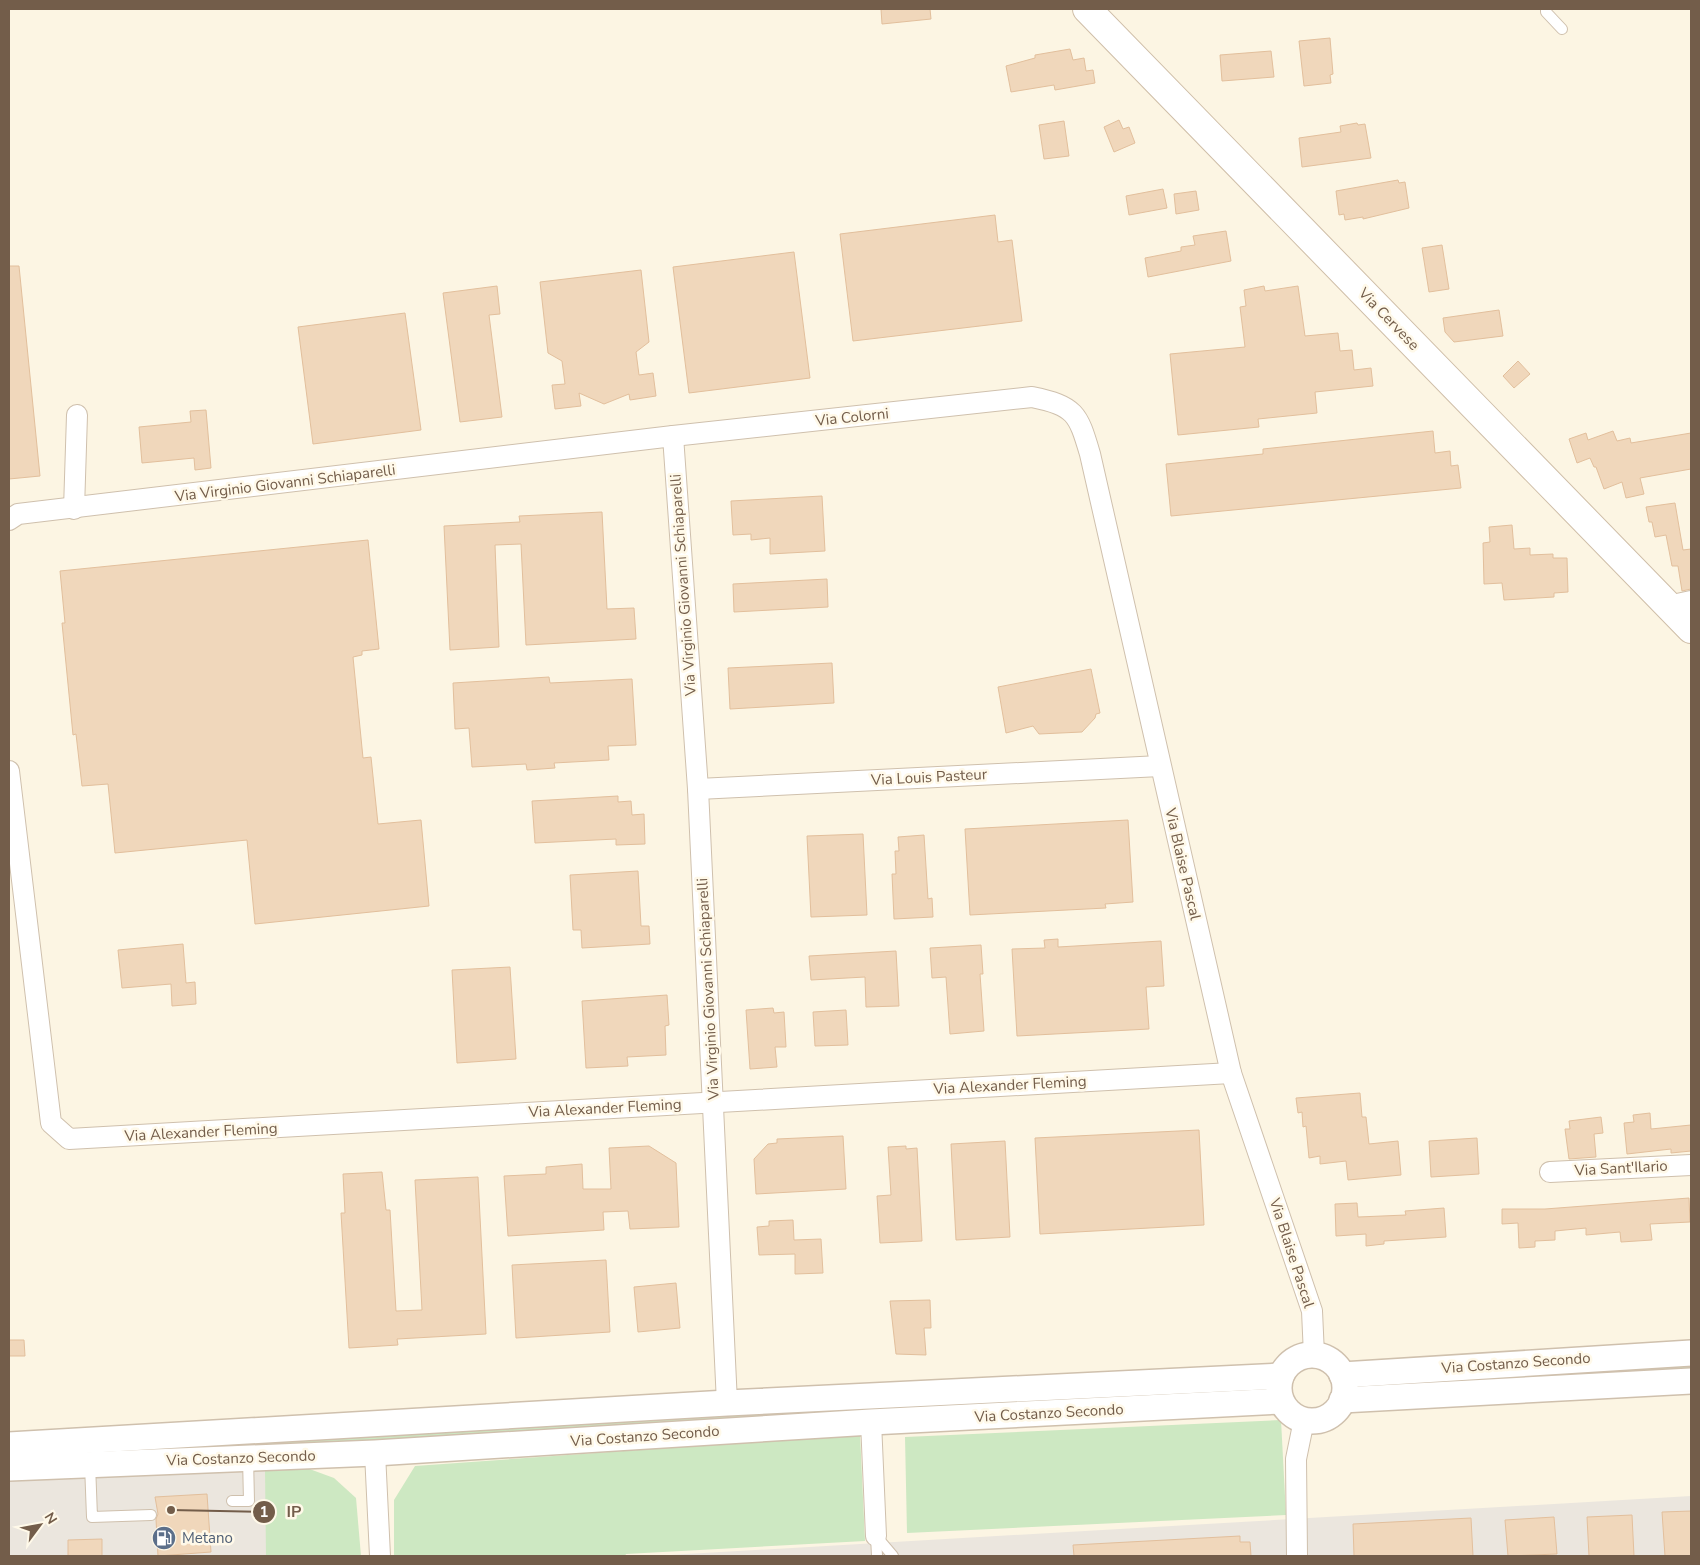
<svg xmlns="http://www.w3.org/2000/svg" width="1700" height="1565" font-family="'Nunito Sans',sans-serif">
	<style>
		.industrial { fill: #ebe6de }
		.green { fill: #cde8c2 }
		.building { fill: #f0d7bb; stroke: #e2bf9c }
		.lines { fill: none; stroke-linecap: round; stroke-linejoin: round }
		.service-casing { stroke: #cfc0ad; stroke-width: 12 }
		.minor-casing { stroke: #cfc0ad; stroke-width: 22 }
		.tertiary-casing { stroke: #cfc0ad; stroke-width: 28 }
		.secondary-casing { stroke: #cfbea8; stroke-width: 30 }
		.service { stroke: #fff; stroke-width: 10 }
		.minor { stroke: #fff; stroke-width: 20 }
		.tertiary { stroke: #fff; stroke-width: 25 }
		.secondary { stroke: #fff; stroke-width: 28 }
		.labels { text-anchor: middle; stroke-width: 5; stroke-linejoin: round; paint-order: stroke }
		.street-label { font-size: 15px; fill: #735d4a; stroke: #fff9e9 }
		.service-label { font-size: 15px; fill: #4e5e75; stroke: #fff9e9; text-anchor: start }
		.leader { fill: none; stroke: #735d4a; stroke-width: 2 }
		.callout-dot { fill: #735d4a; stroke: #fff9e9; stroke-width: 2 }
		.mark-label { font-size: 15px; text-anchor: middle; font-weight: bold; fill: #fff }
		.callout-label { font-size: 16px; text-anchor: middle; font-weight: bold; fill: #735d4a; stroke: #fff9e9; stroke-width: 5; stroke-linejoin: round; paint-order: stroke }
	</style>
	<rect width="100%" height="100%" fill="#fcf5e3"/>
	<!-- industrial -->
	<g class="industrial">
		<polygon points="258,1432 285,1556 9,1556 9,1442"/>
		<polygon points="1691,1496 1691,1556 652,1556"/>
	</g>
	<!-- green -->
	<g class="green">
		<polygon points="1691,1363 1691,1373 1384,1389 1384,1379"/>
		<polygon points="1248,1387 1249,1396 9,1463 9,1453"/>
		<polygon points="1281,1420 1286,1515 907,1533 905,1437"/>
		<polygon points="860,1434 865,1541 626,1554 625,1556 394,1556 394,1500 415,1466"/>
		<polygon points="304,1467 334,1478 356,1498 361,1556 266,1556 265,1469"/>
	</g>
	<!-- building -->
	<g class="building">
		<polygon points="881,9 930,9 931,19 882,24"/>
		<polygon points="1330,38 1333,74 1330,75 1331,83 1304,86 1299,41"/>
		<polygon points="1070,49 1073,60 1084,58 1086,71 1093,70 1095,83 1055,90 1054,85 1011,92 1006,66 1035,58 1035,55"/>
		<polygon points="1271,51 1274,77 1222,81 1220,55"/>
		<polygon points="1119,120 1123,129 1129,127 1135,143 1114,152 1104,127"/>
		<polygon points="1064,121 1069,156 1044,159 1039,125"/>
		<polygon points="1357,123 1358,125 1365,124 1371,158 1302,167 1299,138 1341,132 1340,126"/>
		<polygon points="1398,180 1399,183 1405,182 1409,208 1363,219 1363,217 1345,220 1344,214 1339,215 1336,191"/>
		<polygon points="1163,189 1167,208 1129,215 1126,196"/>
		<polygon points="1196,191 1199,210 1176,214 1174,194"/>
		<polygon points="995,215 998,242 1012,240 1022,321 853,341 840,234"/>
		<polygon points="1226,231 1231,261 1148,277 1145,258 1181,251 1181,247 1195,245 1193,236"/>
		<polygon points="1442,245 1449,289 1429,292 1422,248"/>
		<polygon points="794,252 810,378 689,393 673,267"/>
		<polygon points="9,266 19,266 40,476 9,479"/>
		<polygon points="641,270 649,342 636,352 639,375 653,373 656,396 630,400 629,394 604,404 579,393 581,406 555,409 552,385 565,384 562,361 548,353 540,282"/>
		<polygon points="497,286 500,314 489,315 502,417 460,422 443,293"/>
		<polygon points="1264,286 1265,291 1298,286 1305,336 1338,333 1340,351 1352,350 1354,370 1371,368 1373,386 1315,392 1317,413 1258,419 1259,427 1178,435 1170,354 1245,347 1240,307 1246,306 1244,290"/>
		<polygon points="1499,310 1503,336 1454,342 1445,332 1443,318"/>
		<polygon points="405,313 421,430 313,444 298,327"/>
		<polygon points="1518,361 1530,374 1514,388 1503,376"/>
		<polygon points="206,410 211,468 195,470 194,458 142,463 139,427 191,422 190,411"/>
		<polygon points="1433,431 1435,453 1450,451 1451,466 1458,465 1461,488 1171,516 1166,464 1263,454 1263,449"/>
		<polygon points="1613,431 1617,441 1630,438 1631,443 1691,433 1691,469 1640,478 1644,494 1626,498 1622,482 1604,489 1596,467 1594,467 1590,458 1577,463 1569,439 1586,433 1588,440"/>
		<polygon points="822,496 825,551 770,554 770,538 751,540 751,534 733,535 731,501"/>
		<polygon points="1675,503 1683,550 1691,549 1691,589 1682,591 1678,566 1672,566 1666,535 1655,537 1652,522 1649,522 1646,507"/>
		<polygon points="602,512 607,609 634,608 636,639 526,645 521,544 495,545 499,647 450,650 444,526 520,522 519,516"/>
		<polygon points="1512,525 1514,549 1530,548 1530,555 1553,554 1553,558 1567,558 1568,592 1554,593 1554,597 1504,600 1502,583 1484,584 1483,543 1490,542 1489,527"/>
		<polygon points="368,540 379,649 362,651 362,655 353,657 363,758 371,757 378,824 421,820 429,906 255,924 247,840 115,853 108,784 82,786 76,734 73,735 62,623 65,623 60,571"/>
		<polygon points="827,579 828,607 734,612 733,584"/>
		<polygon points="832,663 834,703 730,709 728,668"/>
		<polygon points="1091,669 1100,713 1096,714 1095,718 1082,732 1039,734 1033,726 1006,733 998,687"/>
		<polygon points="549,677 550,683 632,679 636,745 608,746 609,760 554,763 555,768 527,770 526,764 472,767 469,728 455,729 453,683"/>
		<polygon points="618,796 618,802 631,801 632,815 644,814 645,844 616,845 616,839 535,843 532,801"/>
		<polygon points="1128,820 1133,902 1105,904 1106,908 970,915 965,829"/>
		<polygon points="863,834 867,915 811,917 807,836"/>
		<polygon points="924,835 928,899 932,898 933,917 894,919 892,874 896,874 895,851 899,851 898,837"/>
		<polygon points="638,871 641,926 649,926 650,944 582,948 581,930 573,930 570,875"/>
		<polygon points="1058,939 1058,947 1161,941 1164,986 1146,987 1149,1029 1017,1036 1012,949 1045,948 1044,940"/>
		<polygon points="183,944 186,983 195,982 196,1004 172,1006 171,984 122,988 118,950"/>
		<polygon points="981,945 983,974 980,974 984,1031 950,1034 946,977 932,978 930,948"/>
		<polygon points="896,951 899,1006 866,1007 865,977 811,980 809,956"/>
		<polygon points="510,967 516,1059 457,1063 452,970"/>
		<polygon points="667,995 669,1025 665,1026 666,1055 627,1057 628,1066 586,1068 582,1001"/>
		<polygon points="773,1008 774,1013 784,1012 786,1047 775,1047 777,1067 750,1069 746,1010"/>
		<polygon points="846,1010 848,1045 815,1046 813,1012"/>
		<polygon points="1360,1093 1362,1117 1366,1117 1369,1144 1398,1141 1401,1175 1348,1180 1346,1161 1320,1164 1320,1156 1309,1158 1306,1126 1303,1127 1302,1112 1298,1113 1296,1098"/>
		<polygon points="1650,1113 1651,1129 1691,1125 1691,1151 1671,1153 1671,1149 1627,1154 1624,1123 1634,1122 1633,1115"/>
		<polygon points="1601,1117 1603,1133 1594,1134 1596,1157 1569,1159 1565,1129 1570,1129 1569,1121"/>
		<polygon points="1199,1130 1204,1225 1040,1234 1035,1138"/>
		<polygon points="843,1136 846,1189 756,1194 754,1159 768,1144 777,1143 777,1139"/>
		<polygon points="1477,1138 1479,1174 1431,1177 1429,1141"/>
		<polygon points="1005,1141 1010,1237 956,1240 951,1144"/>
		<polygon points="649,1146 676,1163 679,1227 630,1229 628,1211 603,1212 604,1230 508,1236 504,1176 546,1174 546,1167 582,1164 583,1189 611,1189 609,1148"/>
		<polygon points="906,1146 906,1149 917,1148 922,1241 880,1243 877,1196 891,1195 888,1147"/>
		<polygon points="382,1172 386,1210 390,1210 396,1311 422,1310 415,1180 478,1177 486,1334 397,1339 398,1345 349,1348 341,1213 345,1213 343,1174"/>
		<polygon points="1689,1198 1690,1222 1650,1224 1652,1240 1621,1242 1620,1232 1586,1235 1586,1228 1555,1231 1555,1240 1535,1241 1535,1247 1519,1248 1518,1223 1502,1224 1502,1209 1545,1209"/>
		<polygon points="1357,1203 1358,1217 1406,1215 1405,1211 1444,1208 1446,1237 1384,1241 1384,1244 1366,1246 1366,1234 1336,1236 1335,1204"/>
		<polygon points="793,1220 794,1240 821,1239 823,1273 795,1274 795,1254 759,1255 757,1227 769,1226 769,1221"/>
		<polygon points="606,1260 610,1332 516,1338 512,1265"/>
		<polygon points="676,1283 680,1328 638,1332 634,1287"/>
		<polygon points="930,1300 931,1328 924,1328 926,1355 896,1354 890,1301"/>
		<polygon points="9,1340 24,1340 25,1356 9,1356"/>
		<polygon points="207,1494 211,1552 158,1556 156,1519 158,1514 155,1497"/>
		<polygon points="1691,1511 1691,1556 1665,1556 1662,1512"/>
		<polygon points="1632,1515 1634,1556 1589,1556 1587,1517"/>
		<polygon points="1554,1517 1557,1554 1508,1556 1505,1520"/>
		<polygon points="1471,1518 1473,1556 1354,1556 1353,1524"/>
		<polygon points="1240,1536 1240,1542 1250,1542 1251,1556 1074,1556 1073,1545"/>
		<polygon points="102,1539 102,1556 68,1556 68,1540"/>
	</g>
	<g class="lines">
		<!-- service casing -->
		<g class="service-casing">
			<g id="service">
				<polyline points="1546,9 1546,12 1562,29"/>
				<polyline points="90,1464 92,1517 151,1515"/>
				<polyline points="232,1501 249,1501 248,1458"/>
				<polyline points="876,1536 893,1556"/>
				<polyline points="876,1536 877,1556"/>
			</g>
		</g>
		<!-- minor casing -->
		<g class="minor-casing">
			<g id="minor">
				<path d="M673,436l359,-39c43,9 46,16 58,57l141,619 81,238 2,44"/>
				<polyline points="74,509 77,415"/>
				<polyline points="9,520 18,514 673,436 698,789 727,1403"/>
				<polyline points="1668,606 1691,601"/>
				<polyline points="9,771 51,1123 69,1139 1231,1073"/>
				<polyline points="698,789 1160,766"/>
				<polyline points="1550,1172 1691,1165"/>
				<polyline points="871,1422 876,1536"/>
				<polyline points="375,1453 380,1556"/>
				<polyline points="1297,1556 1296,1459 1304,1420"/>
			</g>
		</g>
		<!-- tertiary casing -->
		<g class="tertiary-casing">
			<g id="tertiary">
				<circle cx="1312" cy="1388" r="33"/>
				<polyline points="1342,1375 1691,1353"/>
				<polyline points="1342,1400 1691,1381"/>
				<polyline points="9,1445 727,1403 1281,1376"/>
				<polyline points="9,1468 375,1453 871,1422 1281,1401"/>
			</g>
		</g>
		<!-- secondary casing -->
		<g class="secondary-casing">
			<polyline id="secondary" points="1087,9 1691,629"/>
		</g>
		<!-- service -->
		<use href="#service" class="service"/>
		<!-- minor -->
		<use href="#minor" class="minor"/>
		<!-- tertiary -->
		<use href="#tertiary" class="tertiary"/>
		<!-- secondary -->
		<use href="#secondary" class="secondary"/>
	</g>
	<!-- icons -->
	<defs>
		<g id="fuel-disc" transform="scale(1.25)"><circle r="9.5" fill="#5c6f8a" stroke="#fff9e9"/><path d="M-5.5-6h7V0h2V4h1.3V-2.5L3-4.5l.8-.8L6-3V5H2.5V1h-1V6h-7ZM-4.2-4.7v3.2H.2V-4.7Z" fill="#fff"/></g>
	</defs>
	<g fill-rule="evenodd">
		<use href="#fuel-disc" x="164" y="1538"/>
	</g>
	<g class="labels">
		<!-- street labels -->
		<g class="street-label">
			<text transform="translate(1389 319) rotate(46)" y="5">Via Cervese</text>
			<text transform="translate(852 417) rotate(-6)" y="5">Via Colorni</text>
			<text transform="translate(285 483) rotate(-7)" y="5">Via Virginio Giovanni Schiaparelli</text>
			<text transform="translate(683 585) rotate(-94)" y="5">Via Virginio Giovanni Schiaparelli</text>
			<text transform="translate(929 777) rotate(-3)" y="5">Via Louis Pasteur</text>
			<text transform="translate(1183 864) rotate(77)" y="5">Via Blaise Pascal</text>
			<text transform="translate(708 989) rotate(-93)" y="5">Via Virginio Giovanni Schiaparelli</text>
			<text transform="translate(1010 1085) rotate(-3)" y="5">Via Alexander Fleming</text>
			<text transform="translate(605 1108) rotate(-3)" y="5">Via Alexander Fleming</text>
			<text transform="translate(201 1132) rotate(-3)" y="5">Via Alexander Fleming</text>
			<text transform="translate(1621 1168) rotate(-3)" y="5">Via Sant'Ilario</text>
			<text transform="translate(1292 1253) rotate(72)" y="5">Via Blaise Pascal</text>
			<text transform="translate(1516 1363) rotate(-4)" y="5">Via Costanzo Secondo</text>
			<text transform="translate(1049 1413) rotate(-3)" y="5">Via Costanzo Secondo</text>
			<text transform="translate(645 1436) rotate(-4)" y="5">Via Costanzo Secondo</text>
			<text transform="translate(241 1458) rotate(-2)" y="5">Via Costanzo Secondo</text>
		</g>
		<!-- service labels -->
		<g class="service-label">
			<text x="182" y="1543">Metano</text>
		</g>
	</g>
	<!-- callouts -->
	<path class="leader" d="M171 1510L264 1512"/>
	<g class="callout-dot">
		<circle cx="171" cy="1510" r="5"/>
		<circle cx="264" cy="1512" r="12"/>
	</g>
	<g class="mark-label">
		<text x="264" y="1517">1</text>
	</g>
	<g class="callout-label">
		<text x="294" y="1517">IP</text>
	</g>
	<!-- border -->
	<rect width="1700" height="1565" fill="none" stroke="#735d4a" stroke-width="20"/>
	<!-- north arrow -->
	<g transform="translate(40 1525) rotate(58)" stroke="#fff9e9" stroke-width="4" paint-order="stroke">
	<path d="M0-4L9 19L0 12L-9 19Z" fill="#735d4a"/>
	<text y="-8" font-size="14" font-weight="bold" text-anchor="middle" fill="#735d4a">N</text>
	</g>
</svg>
